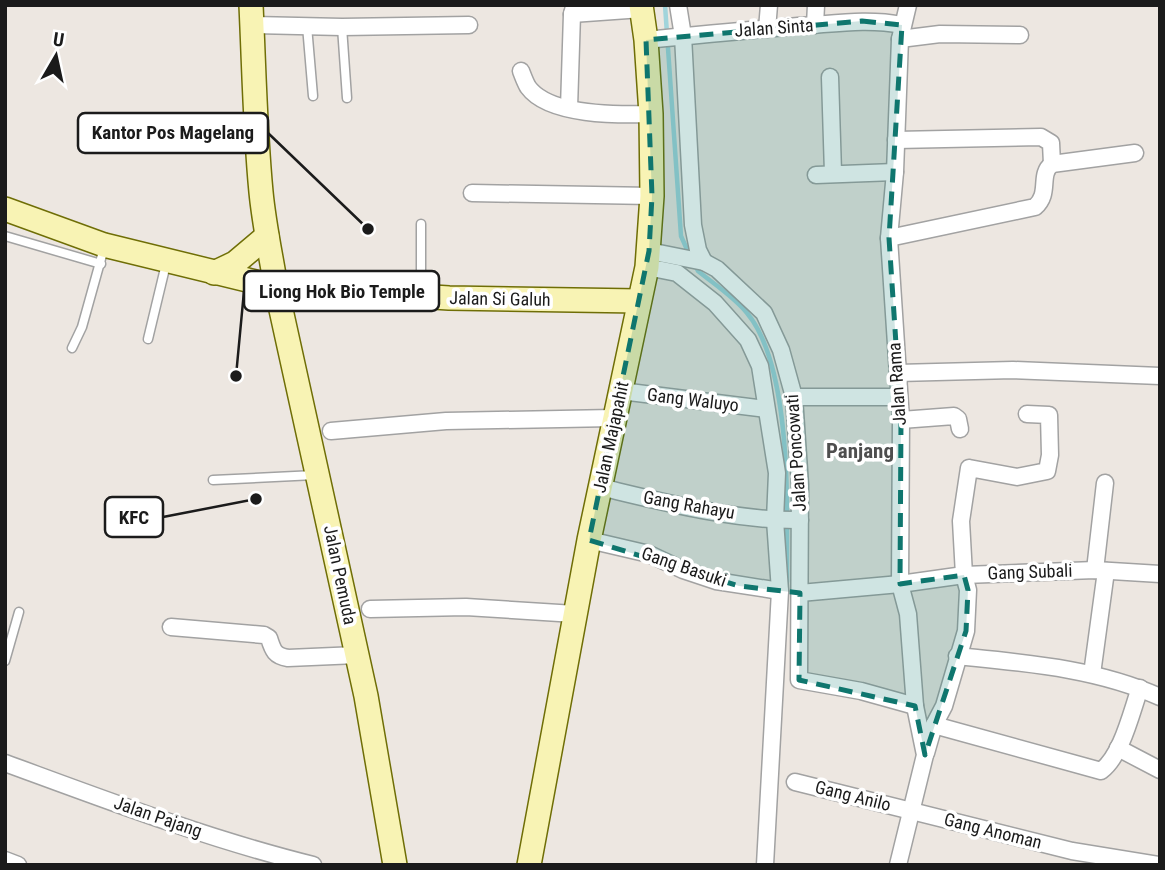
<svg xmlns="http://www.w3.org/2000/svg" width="1165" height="870" font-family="'Roboto Condensed',sans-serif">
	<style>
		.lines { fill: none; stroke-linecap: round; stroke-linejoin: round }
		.stream { stroke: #a1d4db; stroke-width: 4.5 }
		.lane-casing { stroke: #a2a2a2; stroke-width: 11 }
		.street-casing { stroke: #a2a2a2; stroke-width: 19 }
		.secondary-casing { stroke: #6f6e06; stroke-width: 26 }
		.lane { stroke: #fff; stroke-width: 8 }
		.street { stroke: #fff; stroke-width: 16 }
		.secondary { stroke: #f8f3b4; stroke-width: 23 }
		.marked { fill: #0f766e; fill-opacity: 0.2; stroke: #0f766e; stroke-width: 5; stroke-dasharray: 14 9; stroke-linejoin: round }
		.labels { text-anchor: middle; stroke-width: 7; stroke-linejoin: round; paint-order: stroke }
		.street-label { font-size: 18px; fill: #1b1b1b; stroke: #fff }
		.quarter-label { font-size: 21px; font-weight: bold; fill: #4e4e4e; stroke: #fff }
		.leader { fill: none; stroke: #1b1b1b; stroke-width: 2.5 }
		.callout-dot { fill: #1b1b1b; stroke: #fff; stroke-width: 2.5 }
		.callout { fill: #fff; stroke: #1b1b1b; stroke-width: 2.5 }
		.callout-label { font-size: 19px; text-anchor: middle; font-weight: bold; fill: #1b1b1b }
	</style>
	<rect width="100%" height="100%" fill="#ede7e1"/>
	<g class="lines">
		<!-- stream -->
		<g class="stream">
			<polyline points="665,5 681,236 689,254"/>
			<path d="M695,265l3,6c16,13 36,26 49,42 36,43 40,147 40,203"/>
			<polyline points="787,582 787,525"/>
		</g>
		<!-- lane casing -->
		<g class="lane-casing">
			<g id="lane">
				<polyline points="307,26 313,96"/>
				<polyline points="342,27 347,98"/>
				<polyline points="5,236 101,264"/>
				<polyline points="421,294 421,224"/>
				<polyline points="148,339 166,264"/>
				<polyline points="72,348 82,327 104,248"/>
				<polyline points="213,480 315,475"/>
				<polyline points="5,661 19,612"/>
			</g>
		</g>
		<!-- street casing -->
		<g class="street-casing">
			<g id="street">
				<polyline points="678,5 683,36 693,225 698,250 704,262"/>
				<polyline points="574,7 572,14 642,9"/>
				<polyline points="252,25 342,27 469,25"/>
				<polyline points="815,25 816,5"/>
				<polyline points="767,29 769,5"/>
				<polyline points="900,39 940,34 1020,35"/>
				<path d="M646,40c51,-5 102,-10 152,-14 35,-2 69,-8 104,-1"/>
				<path d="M521,71c2,5 4,11 7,16 21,29 91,28 123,27"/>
				<polyline points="830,77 833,173"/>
				<polyline points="569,108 572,14"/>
				<polyline points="896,140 1041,137 1051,143 1052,164"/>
				<polyline points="816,175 895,172"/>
				<polyline points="472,193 652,196"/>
				<path d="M889,238l146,-31c16,-14 3,-32 17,-43l83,-11"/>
				<polyline points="649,251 704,262 717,269 764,313 781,350 794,397 800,485 799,680 861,691 915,706"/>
				<polyline points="647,267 677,273 715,303 748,340 760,366 777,473 775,520 780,591 765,865"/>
				<polyline points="898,373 1013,370 1160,376"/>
				<polyline points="621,391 766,409"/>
				<polyline points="794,397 898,397"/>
				<polyline points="901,420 954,416 958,419 960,429"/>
				<polyline points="331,431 446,421 613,418"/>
				<path d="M600,487c63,15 135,34 200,33"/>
				<polyline points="589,540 649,554 683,570 716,581 780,591"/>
				<polyline points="1095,570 1105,483"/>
				<polyline points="800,593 900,584 964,575 1095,570 1160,574"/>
				<polyline points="370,609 466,607 575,614"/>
				<path d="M171,627l93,8 5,3c4,13 6,18 19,20l69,-3"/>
				<path d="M957,656c68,7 139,12 203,41"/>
				<polyline points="1092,674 1106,571"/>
				<path d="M934,725l167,46c21,-16 30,-58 39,-83"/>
				<polyline points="1118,748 1160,770"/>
				<polyline points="926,753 934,725 944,706 966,631 968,590 964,575 961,521 969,468 1017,477 1047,471 1050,455 1049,415 1027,414"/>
				<path d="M5,763c101,37 203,76 308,102"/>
				<polyline points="795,782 1072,851 1158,865"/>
				<polyline points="5,860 18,865"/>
				<polyline points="898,865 925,755 915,706 908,614 900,584 901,420 889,238 895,172 900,39 908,5"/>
			</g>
		</g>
		<!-- secondary casing -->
		<g class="secondary-casing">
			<g id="secondary">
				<path d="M251,5c3,63 4,125 10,187 3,32 10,64 15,95l90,409 29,169"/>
				<polyline points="5,209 104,245 276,287 449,298 639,301"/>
				<polyline points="214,273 235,263 267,236"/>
				<polyline points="529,865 589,540 647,267 652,196 651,114 646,40 641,5"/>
			</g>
		</g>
		<!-- lane -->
		<use href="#lane" class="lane"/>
		<!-- street -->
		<use href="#street" class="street"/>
		<!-- secondary -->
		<use href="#secondary" class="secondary"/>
	</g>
	<!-- marked area -->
	<path class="marked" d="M862,21l40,4 -13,213 12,182 -1,164 64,-9 4,15 -2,41 -41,124 -10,-49 -116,-26 1,-87 -61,-7 -150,-46 60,-289 3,-55 -6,-156z"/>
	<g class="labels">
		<!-- street labels -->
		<g class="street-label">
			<text transform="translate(774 28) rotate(-4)" y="6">Jalan Sinta</text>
			<text transform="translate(500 299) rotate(1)" y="6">Jalan Si Galuh</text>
			<text transform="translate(897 384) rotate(-94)" y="6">Jalan Rama</text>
			<text transform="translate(693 400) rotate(7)" y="6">Gang Waluyo</text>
			<text transform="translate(611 437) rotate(-78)" y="6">Jalan Majapahit</text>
			<text transform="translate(796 453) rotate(-94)" y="6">Jalan Poncowati</text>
			<text transform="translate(689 505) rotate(10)" y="6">Gang Rahayu</text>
			<text transform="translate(684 567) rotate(19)" y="6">Gang Basuki</text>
			<text transform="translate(1030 572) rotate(-2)" y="6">Gang Subali</text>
			<text transform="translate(340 575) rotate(78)" y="6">Jalan Pemuda</text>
			<text transform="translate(853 796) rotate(14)" y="6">Gang Anilo</text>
			<text transform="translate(158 817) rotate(19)" y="6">Jalan Pajang</text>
			<text transform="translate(993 831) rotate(14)" y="6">Gang Anoman</text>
		</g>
		<!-- quarter labels -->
		<g class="quarter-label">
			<text x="860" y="458">Panjang</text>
		</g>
	</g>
	<!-- callouts -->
	<path class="leader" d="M368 229L268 133M236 376L244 291M256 499L163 517"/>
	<g class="callout-dot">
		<circle cx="368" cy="229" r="7"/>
		<circle cx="236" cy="376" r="7"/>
		<circle cx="256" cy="499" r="7"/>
	</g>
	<g class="callout">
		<rect x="78" y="113" width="190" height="40" rx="7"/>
		<rect x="244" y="271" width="195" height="40" rx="7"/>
		<rect x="105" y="497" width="58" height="40" rx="7"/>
	</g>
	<g class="callout-label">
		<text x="173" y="139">Kantor Pos Magelang</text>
		<text x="342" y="298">Liong Hok Bio Temple</text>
		<text x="134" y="524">KFC</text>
	</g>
	<!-- border -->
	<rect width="1165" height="870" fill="none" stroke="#1b1b1b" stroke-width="14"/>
	<!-- north arrow -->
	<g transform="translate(56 56) rotate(9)" stroke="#ffffff" stroke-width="5" paint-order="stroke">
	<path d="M0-5L12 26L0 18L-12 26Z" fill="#1b1b1b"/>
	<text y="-10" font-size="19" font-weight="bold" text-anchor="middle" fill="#1b1b1b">U</text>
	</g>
</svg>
